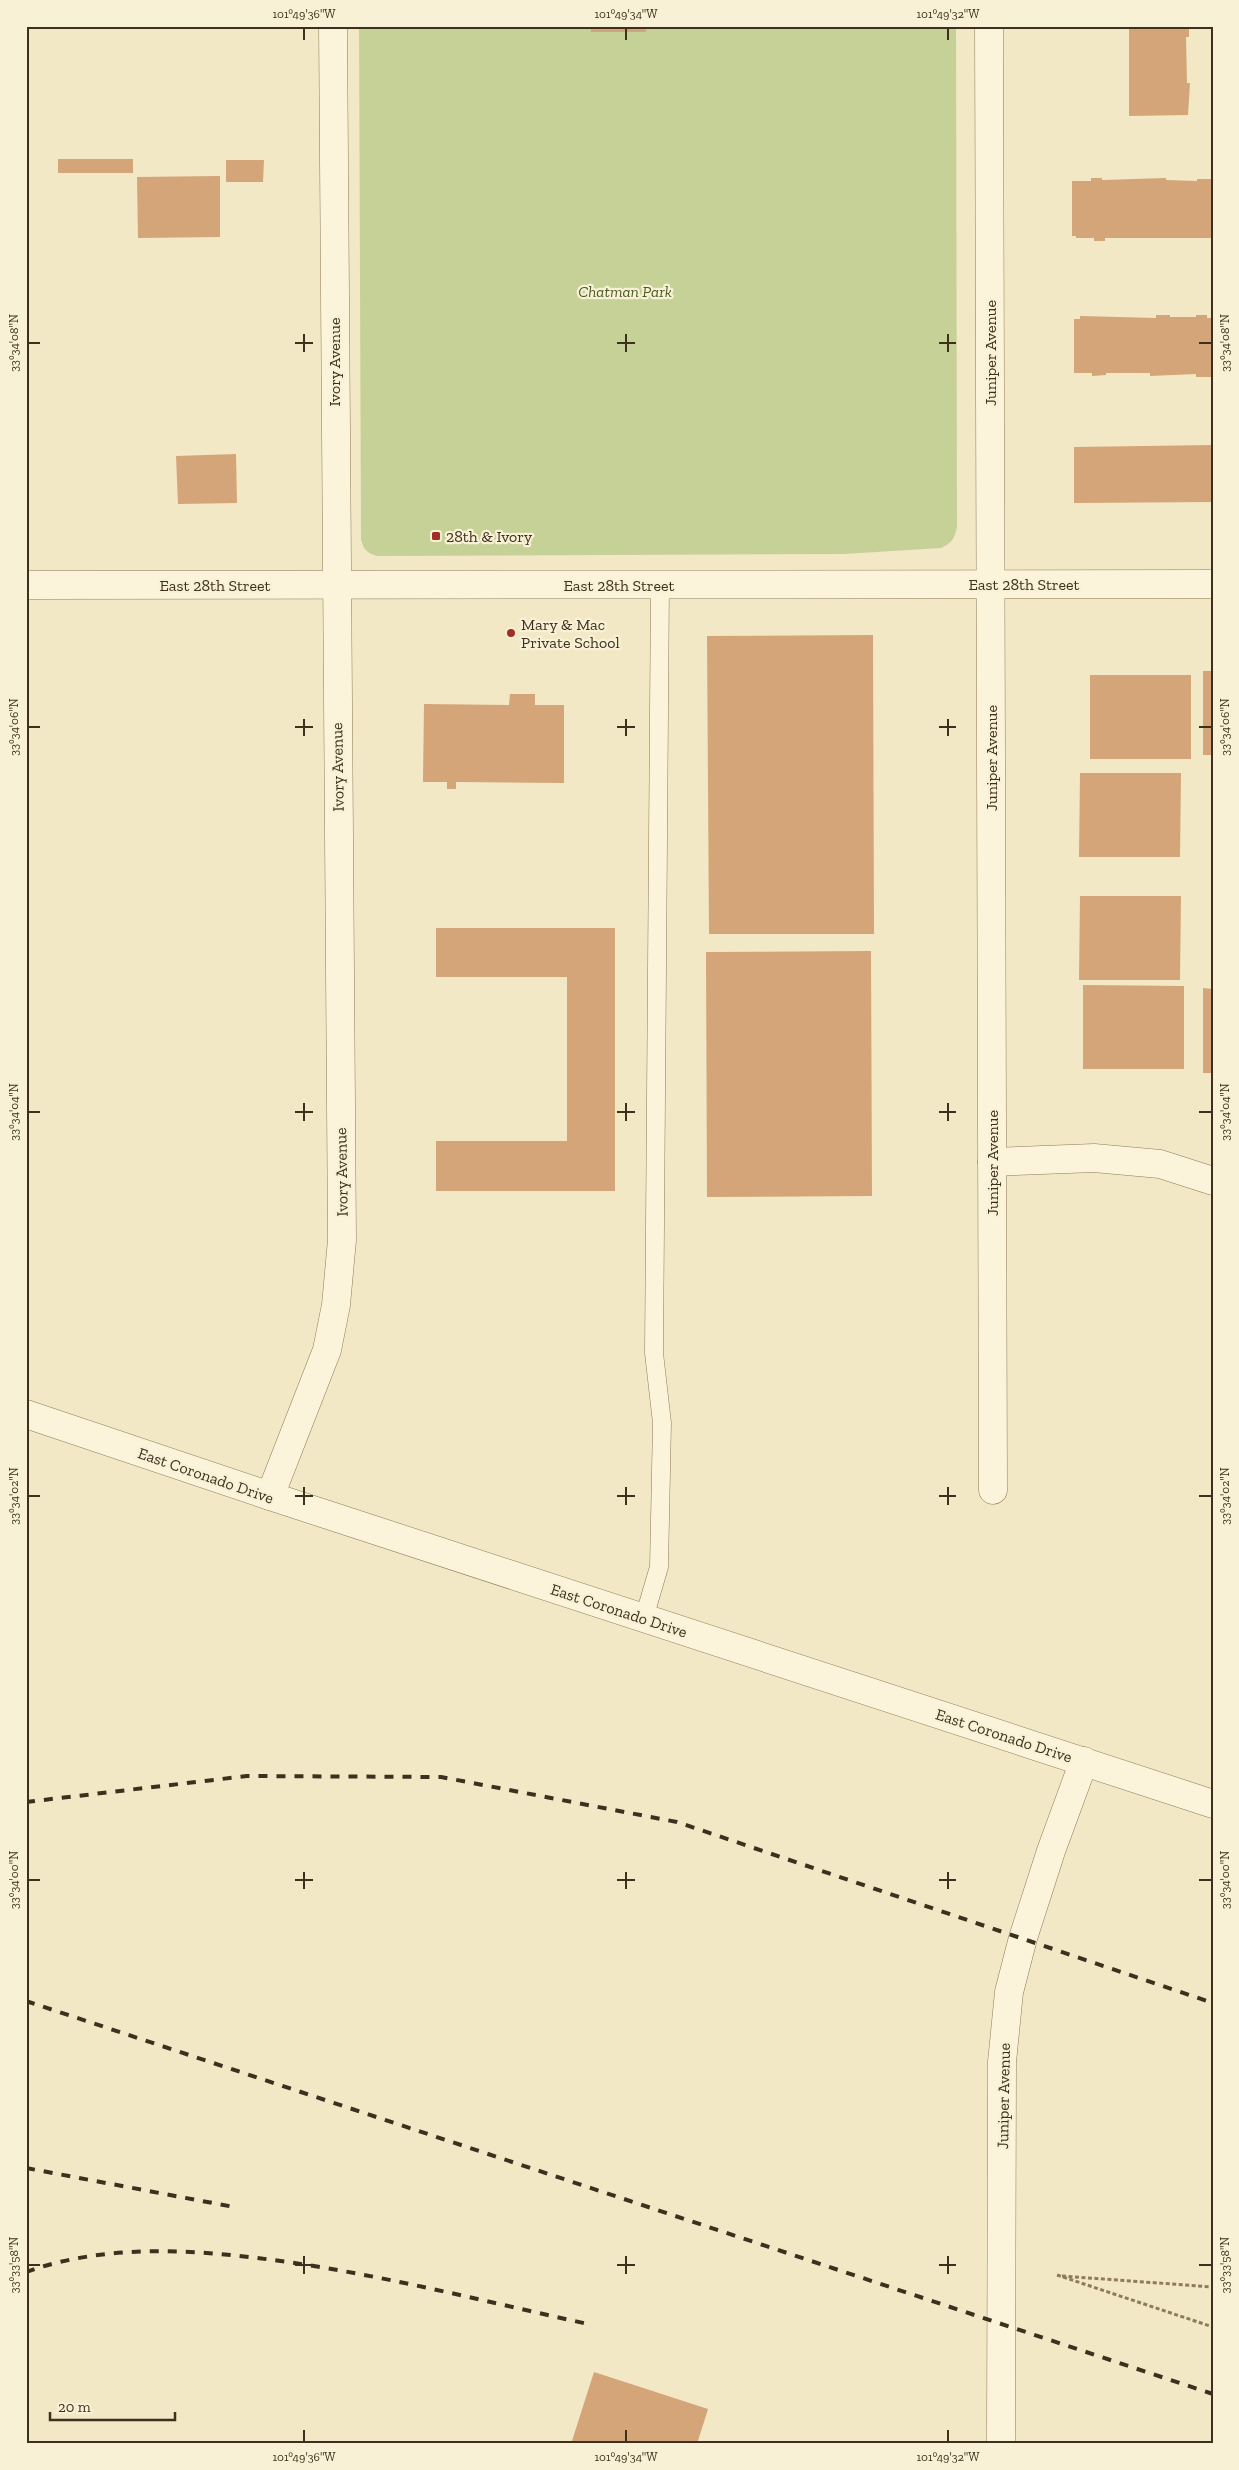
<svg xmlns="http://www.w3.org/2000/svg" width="1239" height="2470" font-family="'Zilla Slab',serif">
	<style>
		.green { fill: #c6d198 }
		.building { fill: #d3a578 }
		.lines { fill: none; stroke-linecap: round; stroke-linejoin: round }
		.lane-casing { stroke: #8f7a59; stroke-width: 19 }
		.street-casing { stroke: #8f7a59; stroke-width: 29 }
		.path { stroke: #8f7a59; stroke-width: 3; stroke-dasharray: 4 2.5; stroke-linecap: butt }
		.lane { stroke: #fbf4da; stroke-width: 18 }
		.street { stroke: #fbf4da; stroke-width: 28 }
		.rail { stroke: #3e301e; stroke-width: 4; stroke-dasharray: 9 9; stroke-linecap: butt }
		.ticks { fill: none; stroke: #3e301e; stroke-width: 2 }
		.poi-dot { fill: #a32d24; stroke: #f8f1d6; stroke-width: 2 }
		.labels { text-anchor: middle; stroke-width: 4.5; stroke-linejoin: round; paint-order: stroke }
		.park-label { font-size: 16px; font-style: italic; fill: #495c23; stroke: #f8f1d6 }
		.street-label { font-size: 16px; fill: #3e301e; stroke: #f8f1d6 }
		.poi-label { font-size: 16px; fill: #3e301e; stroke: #f8f1d6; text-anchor: start }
		.neatline { fill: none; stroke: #3e301e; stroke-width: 2 }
		.ticks-label { font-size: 12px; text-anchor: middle; fill: #3e301e }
	</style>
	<rect width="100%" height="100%" fill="#f2e8c5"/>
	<!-- green -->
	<path class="green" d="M359,26h597l1,500c-2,12 -5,17 -16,22l-97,6 -467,2c-10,-3 -14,-7 -16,-17z"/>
	<!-- building -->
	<g class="building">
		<rect x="591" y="26" width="55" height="6"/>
		<polygon points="1129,26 1189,26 1189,37 1186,37 1187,83 1190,83 1188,115 1129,116"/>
		<rect x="58" y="159" width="75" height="14"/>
		<polygon points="226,160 264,160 263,182 226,182"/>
		<polygon points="220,176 220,237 138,238 137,177"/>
		<polygon points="1091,178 1102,178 1102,180 1166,178 1166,180 1197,181 1197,179 1213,179 1213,238 1105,238 1105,241 1094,241 1094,238 1076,238 1076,236 1072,236 1072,181 1091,181"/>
		<polygon points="1156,315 1170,315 1170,317 1196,317 1196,315 1207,315 1207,318 1213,318 1213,377 1196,377 1196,374 1150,376 1150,373 1106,373 1106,375 1092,376 1092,373 1074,373 1074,319 1080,319 1080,316 1156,318"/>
		<polygon points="1213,445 1213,502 1074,503 1074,447"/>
		<polygon points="236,454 237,503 178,504 176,456"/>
		<polygon points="873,635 874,934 709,934 707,636"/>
		<rect x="1203" y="671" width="10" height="84"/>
		<rect x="1090" y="675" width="101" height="84"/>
		<polygon points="510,694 535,694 535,705 564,705 564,783 456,782 456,789 447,789 447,782 423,782 424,704 509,705"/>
		<polygon points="1080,773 1181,773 1180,857 1079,857"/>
		<polygon points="1080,896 1181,896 1180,980 1079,980"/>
		<polygon points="436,928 615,928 615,1191 436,1191 436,1141 567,1141 567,977 436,977"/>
		<polygon points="871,951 872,1196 707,1197 706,952"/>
		<polygon points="1083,985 1184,986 1184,1069 1083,1069"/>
		<polygon points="1203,988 1213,989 1213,1073 1203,1073"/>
		<polygon points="594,2372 708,2409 697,2444 571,2444"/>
	</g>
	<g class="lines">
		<!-- lane casing -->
		<g class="lane-casing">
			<polyline id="lane" points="644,1618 659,1567 662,1423 654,1353 660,584"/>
		</g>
		<!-- street casing -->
		<g class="street-casing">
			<g id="street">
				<polyline points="989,26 993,1490"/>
				<polyline points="26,585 1213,584"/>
				<polyline points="992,1162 1094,1158 1160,1164 1213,1181"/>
				<polyline points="26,1414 270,1496 1213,1804"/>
				<polyline points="270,1496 327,1350 336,1305 342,1240 333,26"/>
				<polyline points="1001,2444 1002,2062 1009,1992 1023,1938 1051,1851 1084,1761"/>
			</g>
		</g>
		<!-- path -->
		<g class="path">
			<polyline points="1057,2275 1213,2327"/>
			<polyline points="1062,2276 1213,2287"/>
		</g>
		<!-- lane -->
		<use href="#lane" class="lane"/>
		<!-- street -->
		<use href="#street" class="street"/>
		<!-- rail -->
		<g class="rail">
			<polyline points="26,1802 247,1776 441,1777 677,1822 1213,2003"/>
			<polyline points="26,2001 1213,2394"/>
			<polyline points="26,2168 234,2207"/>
			<path d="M26,2272c78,-28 166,-23 247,-12 106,14 210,41 315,64"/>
		</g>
	</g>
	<!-- ticks -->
	<path class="ticks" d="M304,28v12M626,28v12M948,28v12M304,334v18M626,334v18M948,334v18M28,343h12M295,343h18M617,343h18M939,343h17M1199,343h13M304,719v17M626,719v17M948,719v17M28,727h12M295,727h18M617,727h18M939,727h17M1199,727h13M304,1103v18M626,1103v18M948,1103v18M28,1112h12M295,1112h18M617,1112h18M939,1112h17M1199,1112h13M304,1487v18M626,1487v18M948,1487v18M28,1496h12M295,1496h18M617,1496h18M939,1496h17M1199,1496h13M304,1872v17M626,1872v17M948,1872v17M28,1880h12M295,1880h18M617,1880h18M939,1880h17M1199,1880h13M304,2256v18M626,2256v18M948,2256v18M28,2265h12M295,2265h18M617,2265h18M939,2265h17M1199,2265h13M304,2430v12M626,2430v12M948,2430v12"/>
	<!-- markers -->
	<g class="poi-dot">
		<rect x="431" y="531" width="10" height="10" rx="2.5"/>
		<circle cx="511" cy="633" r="5"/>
	</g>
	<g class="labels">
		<!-- park labels -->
		<g class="park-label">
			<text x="625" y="297">Chatman Park</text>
		</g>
		<!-- street labels -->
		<g class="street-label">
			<text transform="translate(990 353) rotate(-90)" y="6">Juniper Avenue</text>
			<text transform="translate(334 362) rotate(-90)" y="6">Ivory Avenue</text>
			<text x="1024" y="590">East 28th Street</text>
			<text x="215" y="591">East 28th Street</text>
			<text x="619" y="591">East 28th Street</text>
			<text transform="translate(991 758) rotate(-90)" y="6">Juniper Avenue</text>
			<text transform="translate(337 767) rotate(-91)" y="6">Ivory Avenue</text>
			<text transform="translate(992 1163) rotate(-90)" y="6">Juniper Avenue</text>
			<text transform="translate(341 1172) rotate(-91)" y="6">Ivory Avenue</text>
			<text transform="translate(206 1475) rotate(19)" y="6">East Coronado Drive</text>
			<text transform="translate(619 1610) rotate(18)" y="6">East Coronado Drive</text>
			<text transform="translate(1004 1735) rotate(18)" y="6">East Coronado Drive</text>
			<text transform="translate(1003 2096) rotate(-89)" y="6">Juniper Avenue</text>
		</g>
		<!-- poi labels -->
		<g class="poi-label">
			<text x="446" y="542">28th &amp; Ivory</text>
			<text x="521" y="630">Mary &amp; Mac<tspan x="521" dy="18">Private School</tspan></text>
		</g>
	</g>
	<!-- border -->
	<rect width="1239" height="2470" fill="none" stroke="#f8f1d6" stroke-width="55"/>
	<!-- scale -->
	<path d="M50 2412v8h125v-8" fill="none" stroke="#3e301e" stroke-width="2.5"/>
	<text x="58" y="2412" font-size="15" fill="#3e301e" stroke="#f8f1d6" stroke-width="4" paint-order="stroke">20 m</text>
	<rect x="28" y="28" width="1184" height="2414" class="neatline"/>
	<g class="ticks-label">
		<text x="304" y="18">101°49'36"W</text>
		<text x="626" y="18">101°49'34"W</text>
		<text x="948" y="18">101°49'32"W</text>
		<text transform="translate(14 343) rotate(-90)" y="4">33°34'08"N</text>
		<text transform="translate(1225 343) rotate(-90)" y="4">33°34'08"N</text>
		<text transform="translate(14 727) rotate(-90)" y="4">33°34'06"N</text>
		<text transform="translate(1225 727) rotate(-90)" y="4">33°34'06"N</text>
		<text transform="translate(14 1112) rotate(-90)" y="4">33°34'04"N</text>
		<text transform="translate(1225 1112) rotate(-90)" y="4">33°34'04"N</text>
		<text transform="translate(14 1496) rotate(-90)" y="4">33°34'02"N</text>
		<text transform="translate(1225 1496) rotate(-90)" y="4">33°34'02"N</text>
		<text transform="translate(14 1880) rotate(-90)" y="4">33°34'00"N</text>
		<text transform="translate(1225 1880) rotate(-90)" y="4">33°34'00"N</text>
		<text transform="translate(14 2265) rotate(-90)" y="4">33°33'58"N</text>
		<text transform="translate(1225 2265) rotate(-90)" y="4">33°33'58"N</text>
		<text x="304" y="2461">101°49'36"W</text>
		<text x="626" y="2461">101°49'34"W</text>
		<text x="948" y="2461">101°49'32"W</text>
	</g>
</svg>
